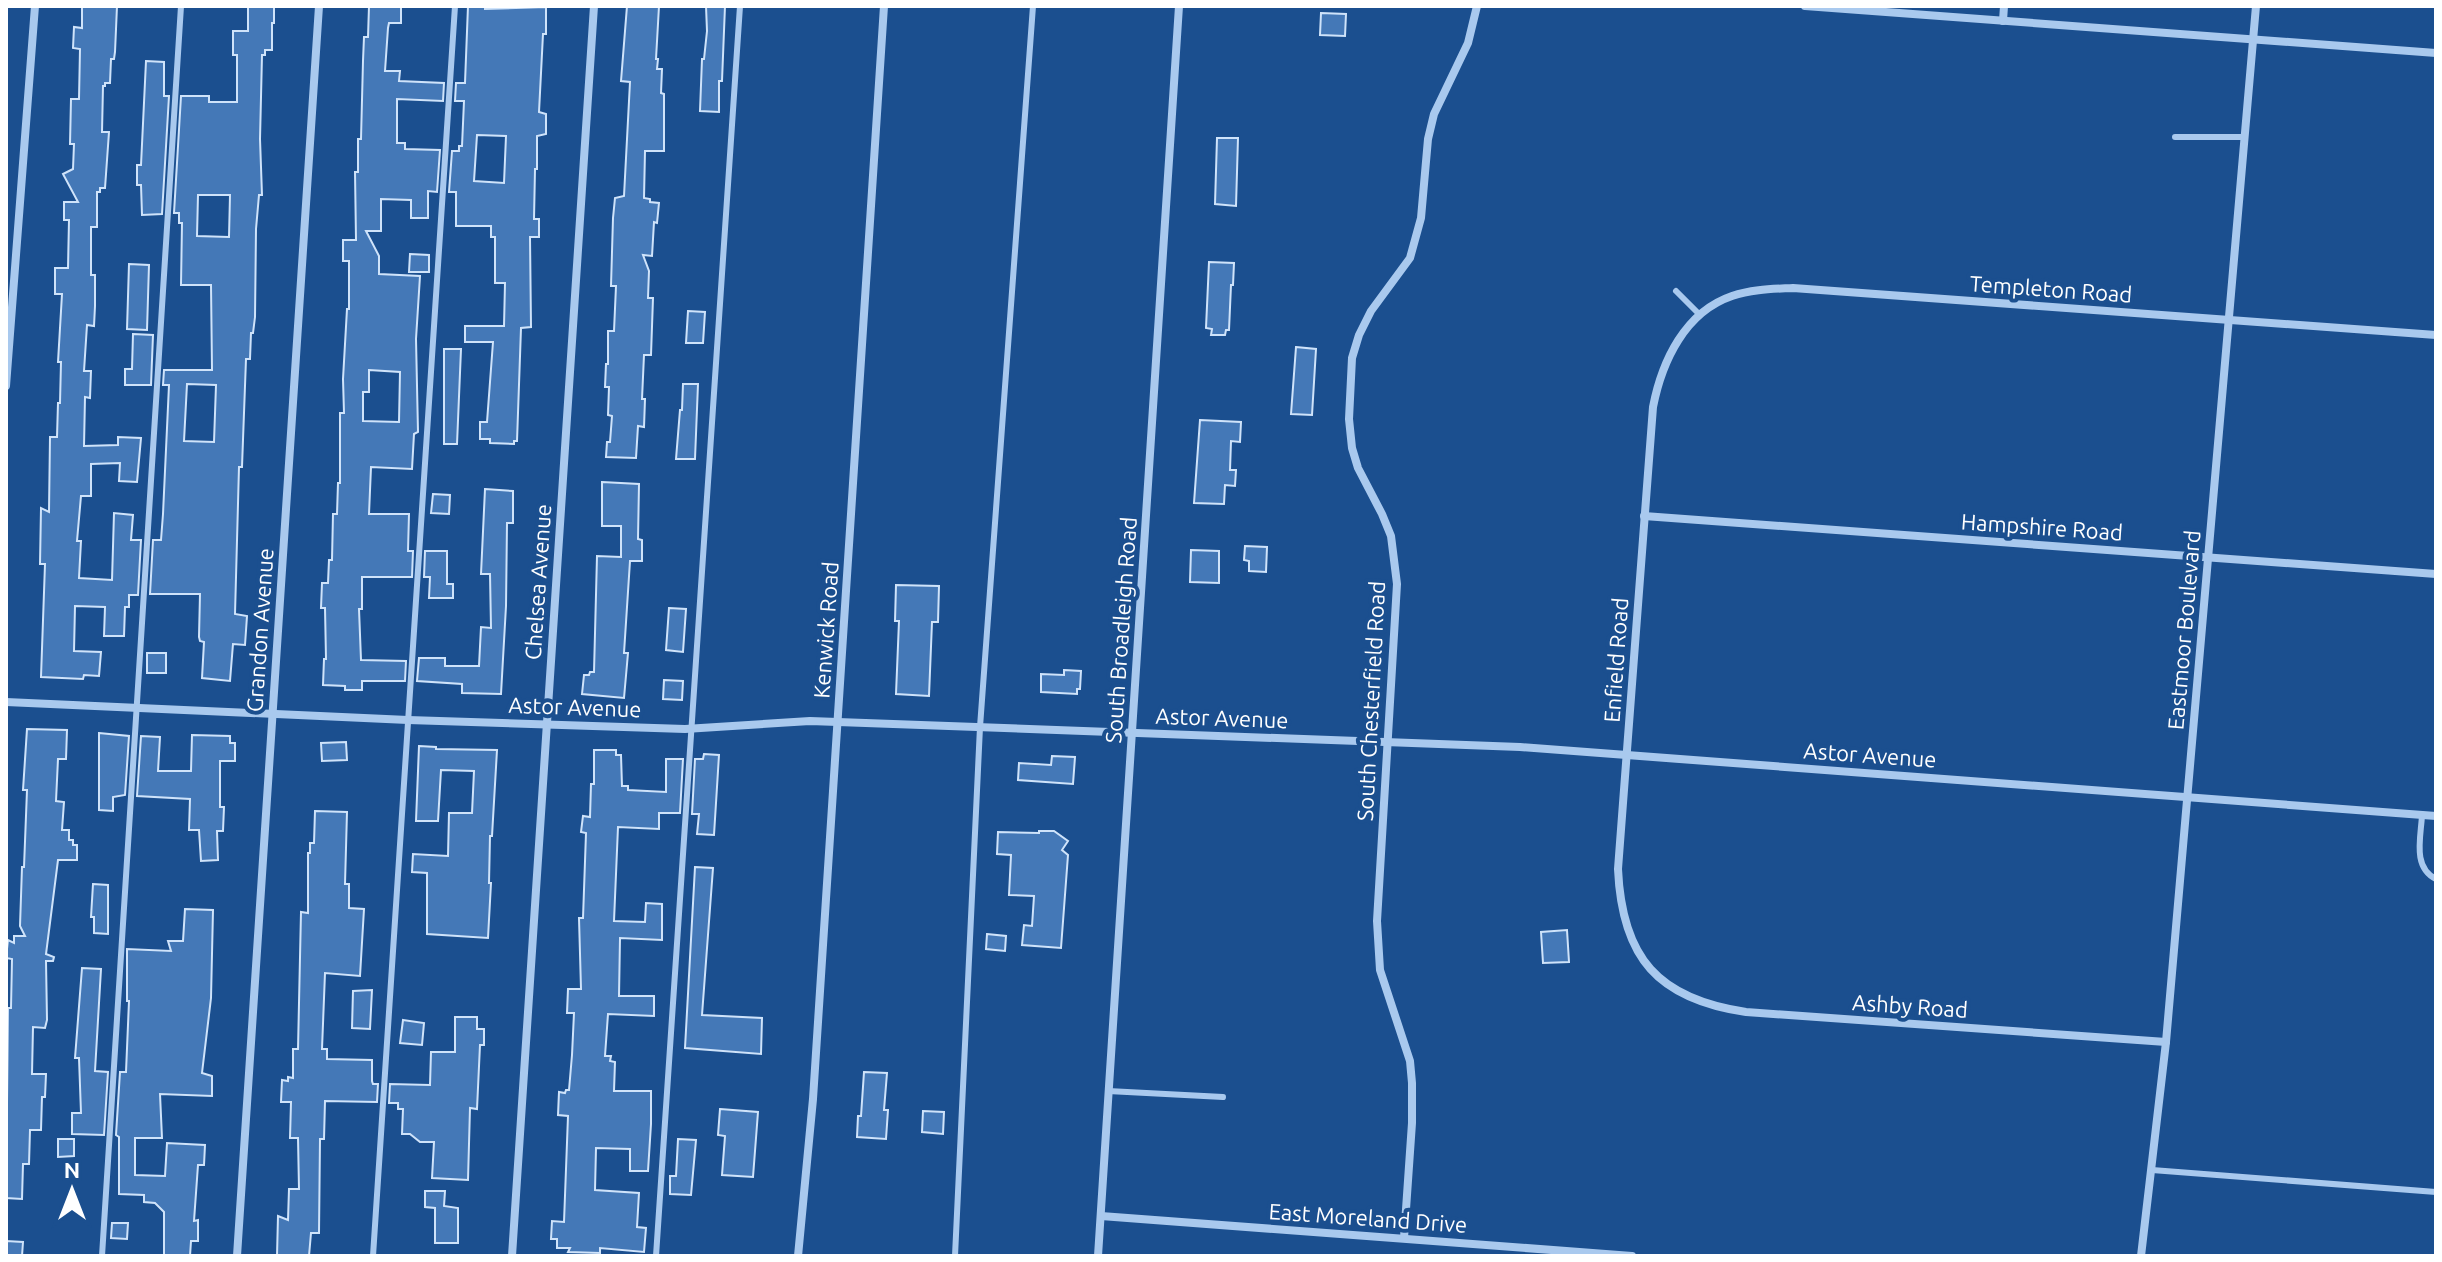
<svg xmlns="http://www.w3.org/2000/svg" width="2442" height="1262" font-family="Ubuntu,sans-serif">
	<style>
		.building { fill: #4478b7; stroke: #cfe3fa; stroke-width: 2; fill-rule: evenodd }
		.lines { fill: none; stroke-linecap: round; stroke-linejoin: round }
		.lane { stroke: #a9c9ee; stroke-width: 6 }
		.street { stroke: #a9c9ee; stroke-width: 8 }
		.labels { text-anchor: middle; stroke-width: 8; stroke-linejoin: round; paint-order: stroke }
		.street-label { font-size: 22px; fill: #fff; stroke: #1b4f8f }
	</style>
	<rect width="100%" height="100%" fill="#1b4f8f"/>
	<!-- building -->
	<g class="building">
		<polygon points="82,6 117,6 115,52 114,59 111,59 110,83 105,83 105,86 103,86 102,132 109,132 105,188 100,188 100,192 97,192 97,227 91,227 91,275 95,275 95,306 94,326 87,325 84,371 91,371 90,398 85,397 84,446 118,445 118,437 141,438 137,482 119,481 120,463 91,464 91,496 81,496 77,541 81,541 79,578 112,580 114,513 133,515 131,540 141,540 138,595 129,595 129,607 125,607 124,636 104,636 105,607 75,606 74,651 101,652 99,676 84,675 83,679 41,677 45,564 40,564 41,508 49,512 50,437 57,437 58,403 60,403 61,362 58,362 62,294 55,294 55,268 68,268 69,220 64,220 64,202 78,202 63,174 73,169 74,144 70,144 71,99 79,99 80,49 73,48 74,27 82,28"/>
		<path d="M248,6h26v17h-2v27h-7v5h-3l-2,84 2,56h-3l-3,34 -1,88 -2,16h-2l-1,26h-4l-4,108h-3l-4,147 12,2 -2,29 -12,-1 -3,37 -28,-3 2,-36 -4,-1 -1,-4 1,-43h-50l3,-54h8l2,-26 6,-129h-6l1,-15h48l-1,-85h-30l1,-62h-3v-10h-5l7,-117h28v6h28v-47h-4v-24h15zM198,195h32l-1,42 -32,-1zM187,384l29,1 -2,57 -30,-1z"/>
		<path d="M369,6h32v17h-12l-1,5 -3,43h15l-1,10 45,2 -1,18 -46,-2v44h8v6l35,1 -3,42 -9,-1v27h-17v-18l-30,-1v32h-15l13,25v18l41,2 -4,63 2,93 -4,2 -2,35 -41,-2 -2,47h40l-1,37h5l-1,26h-50v32h-3l2,51 45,1 -1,20h-43v9h-17v-4l-22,-1 1,-26h2l-1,-51h-4l1,-25h6l1,-23h3l1,-46h4l1,-31h2v-70h4l-1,-34 4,-70h2v-48h-6v-21h13l-1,-68h3v-33h3l2,-78 1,-24h4zM369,370l31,2 -1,50 -36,-1v-29h6z"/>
		<path d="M468,6h17v3l61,-2v27h-3l-4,78 7,2v20l-9,2v33h-2l-1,50h5v18h-9l1,90 -10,1 -4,113h-3v3l-24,-1v-4h-10v-17h7l6,-80h-28v-16h39l1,-43h-10v-46h-4v-11h-35v-34h-7l3,-41h7v-5h3l2,-45h-9l1,-18h9zM477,135l29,1 -2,47 -30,-2z"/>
		<polygon points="627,6 659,6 656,59 658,59 657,69 662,69 661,93 664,94 664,151 645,151 644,198 650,199 650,202 659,203 657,223 654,222 652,256 643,255 649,271 648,298 653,298 651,355 644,355 642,399 645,399 644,427 638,426 636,458 606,457 607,442 610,442 612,416 608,415 609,387 605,387 606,364 608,364 608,331 614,331 616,286 611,286 613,218 615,198 624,196 630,82 621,81"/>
		<polygon points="706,6 725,6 722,81 719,81 719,112 700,111 702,59 704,59 707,31"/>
		<polygon points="1321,13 1346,14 1345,36 1320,35"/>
		<polygon points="146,61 164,62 164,96 169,96 162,214 142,215 141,185 137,185 137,165 141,165"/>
		<polygon points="1217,138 1238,138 1236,206 1215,204"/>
		<polygon points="410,254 429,255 429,272 409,272"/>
		<polygon points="1209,262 1234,263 1233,285 1231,285 1229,330 1226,330 1225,335 1211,335 1212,329 1206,328"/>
		<polygon points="129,264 149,265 147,330 127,329"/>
		<polygon points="688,311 705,312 703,343 686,343"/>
		<polygon points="133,334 153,335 151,385 125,385 125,369 132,369"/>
		<polygon points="1296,347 1316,349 1312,415 1291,414"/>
		<polygon points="444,349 461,349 457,444 444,444"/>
		<polygon points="683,384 698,384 695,459 676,459 680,410 682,410"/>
		<polygon points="1200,420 1241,422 1240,442 1231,441 1230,470 1236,470 1235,486 1225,485 1224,504 1194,503"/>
		<polygon points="602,482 639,484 638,539 642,540 642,561 630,561 624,653 628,653 624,698 582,694 584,675 589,675 590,672 594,672 597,556 621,557 621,526 602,526"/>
		<polygon points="485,489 513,491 513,523 507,523 506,606 501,694 462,693 462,684 417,681 419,658 445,658 445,666 479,666 481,627 491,628 490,574 481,574"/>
		<polygon points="433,494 450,495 449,514 431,513"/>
		<polygon points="1245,546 1267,547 1266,572 1249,571 1249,561 1244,560"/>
		<polygon points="1191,550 1219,551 1219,583 1190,582"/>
		<polygon points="425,551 447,551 447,584 453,584 453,598 429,598 430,577 424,577"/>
		<polygon points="896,585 939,586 938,622 932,622 929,696 896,694 899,621 895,621"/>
		<polygon points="669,608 686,609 683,652 666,650"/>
		<rect x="147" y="653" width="19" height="20"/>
		<polygon points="1064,670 1081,671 1080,689 1077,689 1077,694 1041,692 1041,674 1064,675"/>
		<polygon points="664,680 683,681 682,700 663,699"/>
		<polygon points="27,729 67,730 66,759 58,759 56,801 64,802 62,830 69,830 69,840 73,840 73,845 77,845 77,860 58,860 46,954 54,957 53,961 46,961 47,1020 45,1028 33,1027 32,1074 46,1074 45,1097 42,1097 41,1130 30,1130 29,1164 23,1164 22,1199 6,1198 8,1008 11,1008 12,959 6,958 8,940 14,943 14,936 25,936 20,926 22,867 24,867 27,790 23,790"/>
		<polygon points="99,733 129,736 125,795 113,797 113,811 99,810"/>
		<polygon points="192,735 230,736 230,743 235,743 235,761 220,761 220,807 224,807 223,831 217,831 218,860 201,861 199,830 189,830 190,799 137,796 141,736 160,737 158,771 191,771"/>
		<polygon points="346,742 347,760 322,761 321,743"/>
		<polygon points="419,746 436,747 436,749 497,750 492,836 490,836 489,883 491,883 488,938 427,934 427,873 412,872 413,854 448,856 449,813 472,813 474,771 441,770 438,821 416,821"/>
		<polygon points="594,750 616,750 616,755 621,755 622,786 628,786 628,790 666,792 666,759 683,759 680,813 659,813 659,829 618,827 614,921 645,922 646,903 662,904 662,940 620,938 619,996 654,996 654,1016 608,1014 605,1056 611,1056 610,1061 615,1062 614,1091 651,1091 651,1124 648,1171 630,1171 630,1149 596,1148 595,1190 639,1193 637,1227 646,1228 644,1252 600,1248 600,1253 568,1252 570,1248 557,1248 557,1239 551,1239 552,1221 564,1222 568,1116 558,1115 559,1092 565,1093 566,1090 569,1090 572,1055 574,1013 567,1013 568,989 581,989 579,918 583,918 586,833 581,832 583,816 590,817 591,784 594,784"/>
		<polygon points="704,754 719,755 714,835 697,834 699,814 692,814 695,759 703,759"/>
		<polygon points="1052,756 1075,757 1073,784 1018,780 1019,763 1051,765"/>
		<polygon points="315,811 347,812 345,884 349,884 349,908 364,909 360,976 325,973 322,1049 327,1049 327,1059 372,1060 372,1081 373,1084 378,1084 377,1102 325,1101 324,1139 320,1139 319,1233 311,1233 309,1256 277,1256 278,1216 288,1220 289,1189 299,1189 298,1138 290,1138 291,1102 281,1102 282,1080 288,1081 288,1077 293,1078 293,1049 298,1049 301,912 308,913 308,853 310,853 310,843 314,843"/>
		<polygon points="1039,831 1054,831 1068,841 1062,850 1068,855 1061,948 1022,945 1024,925 1032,926 1034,896 1009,895 1011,855 997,854 998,832 1039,833"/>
		<polygon points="695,867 713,868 702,1015 762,1018 761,1054 685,1048"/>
		<polygon points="93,884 108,885 108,934 94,933 94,917 91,917"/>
		<polygon points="185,909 213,910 211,998 202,1073 212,1076 212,1096 160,1094 162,1138 135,1138 135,1175 165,1176 167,1143 205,1145 204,1165 198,1165 194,1221 198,1220 198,1241 191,1241 190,1256 164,1256 164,1212 155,1203 144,1202 144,1195 119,1194 119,1137 116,1135 120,1072 126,1072 129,1001 127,1001 127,949 171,951 168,941 183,941"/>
		<polygon points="1567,930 1569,962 1543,963 1541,932"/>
		<polygon points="987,934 1006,936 1005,951 986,949"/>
		<polygon points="82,968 101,969 95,1071 108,1072 104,1135 72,1134 72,1113 81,1113 79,1058 75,1058"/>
		<polygon points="372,990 370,1029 352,1028 353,991"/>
		<polygon points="455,1017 477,1017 477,1029 484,1029 484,1045 480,1045 477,1109 470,1108 468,1180 432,1178 434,1142 420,1142 410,1134 402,1134 403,1109 398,1109 398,1103 389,1103 390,1084 430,1085 431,1052 455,1052"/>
		<polygon points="403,1020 424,1023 422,1045 400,1043"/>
		<polygon points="864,1072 887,1073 884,1110 888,1110 886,1139 857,1137 858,1116 861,1116"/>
		<polygon points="720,1109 758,1112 753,1177 722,1175 725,1136 718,1135"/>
		<polygon points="923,1111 944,1112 943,1134 922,1132"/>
		<polygon points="58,1139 74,1139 74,1156 58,1157"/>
		<polygon points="678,1139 696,1140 691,1195 670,1194 670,1176 676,1176"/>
		<polygon points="425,1191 445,1191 444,1206 458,1208 458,1243 435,1243 435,1208 425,1207"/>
		<polygon points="112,1223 128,1223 127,1239 111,1238"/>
		<polygon points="6,1241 23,1242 22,1256 6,1256"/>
	</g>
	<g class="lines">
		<!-- lane -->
		<g class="lane">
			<polyline points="2175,137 2245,137"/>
			<polyline points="1676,291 1699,314"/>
			<path d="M2422,815c-1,22 -10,52 14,64"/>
			<polyline points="1108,1091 1223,1097"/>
			<polyline points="2152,1170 2436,1192"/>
			<polyline points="102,1256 181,6"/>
			<polyline points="373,1256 455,6"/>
			<polyline points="656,1256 740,6"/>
			<polyline points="955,1256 980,727 1033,6"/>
		</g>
		<!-- street -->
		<g class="street">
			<polyline points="1805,6 2436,53"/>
			<polyline points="2003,21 2004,6"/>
			<polyline points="6,386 35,6"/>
			<polyline points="1644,516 2436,574"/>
			<polyline points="6,702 408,720 685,729 810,721 1520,747 2436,816"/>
			<path d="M2166,1042l-420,-30c-88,-13 -124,-54 -128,-143l35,-462c9,-46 32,-95 79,-111 20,-7 41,-7 61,-8l643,47"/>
			<polyline points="1101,1216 1632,1256"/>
			<polyline points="1404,1238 1412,1123 1412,1083 1410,1061 1380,970 1377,921 1397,584 1391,536 1382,514 1358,468 1352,448 1349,419 1352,358 1359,335 1371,311 1410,258 1421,218 1428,139 1434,114 1468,43 1477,6"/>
			<polyline points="237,1256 319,6"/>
			<polyline points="512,1256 594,6"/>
			<polyline points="798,1256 813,1099 884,6"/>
			<polyline points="1098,1256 1179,6"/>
			<polyline points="2141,1256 2166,1042 2256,6"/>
		</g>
	</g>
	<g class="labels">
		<!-- street labels -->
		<g class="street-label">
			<text transform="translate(2051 289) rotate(4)" y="8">Templeton Road</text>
			<text transform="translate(2042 527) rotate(4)" y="8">Hampshire Road</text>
			<text transform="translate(538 582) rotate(-86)" y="8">Chelsea Avenue</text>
			<text transform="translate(260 630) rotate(-86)" y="8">Grandon Avenue</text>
			<text transform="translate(826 630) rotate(-86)" y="8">Kenwick Road</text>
			<text transform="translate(1121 630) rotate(-86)" y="8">South Broadleigh Road</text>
			<text transform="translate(2184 630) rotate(-85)" y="8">Eastmoor Boulevard</text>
			<text transform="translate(1616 660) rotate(-86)" y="8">Enfield Road</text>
			<text transform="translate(1371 701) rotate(-87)" y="8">South Chesterfield Road</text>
			<text transform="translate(575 707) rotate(2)" y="8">Astor Avenue</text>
			<text transform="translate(1222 718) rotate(2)" y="8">Astor Avenue</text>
			<text transform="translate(1870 755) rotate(4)" y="8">Astor Avenue</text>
			<text transform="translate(1910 1006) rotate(4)" y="8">Ashby Road</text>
			<text transform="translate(1368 1218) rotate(4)" y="8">East Moreland Drive</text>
		</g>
	</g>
	<!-- border -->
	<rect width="2442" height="1262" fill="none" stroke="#ffffff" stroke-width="16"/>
	<!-- north arrow -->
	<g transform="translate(72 1190)" stroke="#1b4f8f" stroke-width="6" paint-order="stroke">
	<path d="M0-6L14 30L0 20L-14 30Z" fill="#ffffff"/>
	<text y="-12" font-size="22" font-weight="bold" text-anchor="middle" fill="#ffffff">N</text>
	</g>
</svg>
